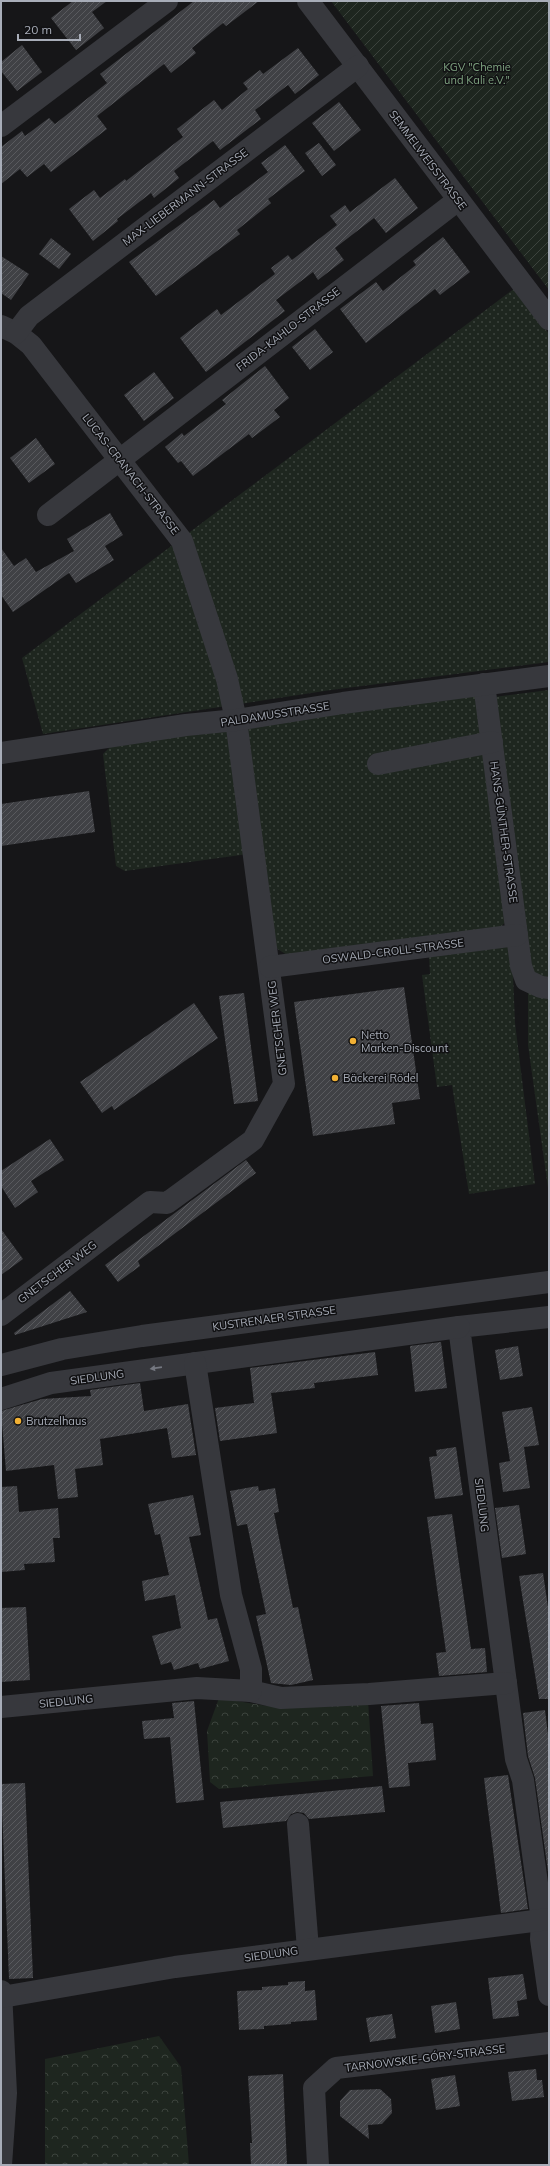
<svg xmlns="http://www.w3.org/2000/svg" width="550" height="2166" font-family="Mulish,sans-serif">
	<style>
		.grass { fill: url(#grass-dots) }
		.forest { fill: url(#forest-crowns) }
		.garden { fill: url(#garden-furrows) }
		.building { fill: url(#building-hatch) }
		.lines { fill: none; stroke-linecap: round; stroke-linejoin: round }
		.minor { stroke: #37383d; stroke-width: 22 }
		.oneway { fill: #757881 }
		.poi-dot { fill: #f2b134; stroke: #111113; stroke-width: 1.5 }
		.labels { text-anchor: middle; stroke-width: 3; stroke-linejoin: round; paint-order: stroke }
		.park-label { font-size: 11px; fill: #7fa381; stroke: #111113 }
		.street-label { font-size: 11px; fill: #a8adb8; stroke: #111113 }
		.poi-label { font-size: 11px; fill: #a8adb8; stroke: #111113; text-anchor: start }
	</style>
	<defs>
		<pattern id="grass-dots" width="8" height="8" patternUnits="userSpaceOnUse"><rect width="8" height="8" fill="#1e261f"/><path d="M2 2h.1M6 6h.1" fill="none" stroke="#3c433d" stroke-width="1.8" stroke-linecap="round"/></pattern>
		<pattern id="forest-crowns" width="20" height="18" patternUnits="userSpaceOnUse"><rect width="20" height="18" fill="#1e261f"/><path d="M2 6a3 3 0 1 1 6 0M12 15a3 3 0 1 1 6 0" fill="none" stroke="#3c433d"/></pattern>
		<pattern id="garden-furrows" width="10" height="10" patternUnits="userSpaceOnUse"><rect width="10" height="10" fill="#1e261f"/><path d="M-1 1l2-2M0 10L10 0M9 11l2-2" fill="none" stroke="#3c433d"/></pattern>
		<pattern id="building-hatch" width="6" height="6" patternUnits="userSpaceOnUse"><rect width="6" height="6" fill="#404145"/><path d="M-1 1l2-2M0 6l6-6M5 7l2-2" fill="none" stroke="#595a5e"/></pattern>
	</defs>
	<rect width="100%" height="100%" fill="#161618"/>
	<!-- grass -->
	<g class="grass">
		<polygon points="515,288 549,334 549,662 331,690 43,734 22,658"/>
		<polygon points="549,690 549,1195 528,1045 528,964 494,697"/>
		<polygon points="476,693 506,921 501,927 287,955 276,948 245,732 252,725"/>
		<polygon points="215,731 226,731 232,737 248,854 125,871 116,866 103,754 110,747"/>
		<polygon points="507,945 512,951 515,1023 535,1184 469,1194 452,1085 437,1087 422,975 430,974 429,955"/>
	</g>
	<!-- forest -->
	<g class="forest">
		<polygon points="219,1698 267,1706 350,1702 368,1700 373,1776 219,1789 210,1782 207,1731"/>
		<polygon points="159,2036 181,2067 189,2165 45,2165 45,2059"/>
	</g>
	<!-- garden -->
	<polygon class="garden" points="331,1 549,1 549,290"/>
	<!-- building -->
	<g class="building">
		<polygon points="73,1 107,1 92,12 104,28 76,50 51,18"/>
		<polygon points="194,1 259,1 226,26 223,23 192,48 196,53 171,73 164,64 97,116 107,129 51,172 44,164 27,177 20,169 1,184 1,147 22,131 25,136 49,118 55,124 107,83 100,74"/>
		<polygon points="22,45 42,72 17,91 1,71 1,62"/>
		<polygon points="298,48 319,75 295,94 288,85 255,110 261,119 220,150 213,141 174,171 179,178 154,198 151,193 117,219 118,221 93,241 69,209 94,190 100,198 125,179 126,181 183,137 177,129 214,100 222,110 248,89 243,83 260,70 263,74"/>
		<polygon points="339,102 361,130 334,151 312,123"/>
		<polygon points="319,143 336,165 322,176 305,153"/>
		<polygon points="285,145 305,171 268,199 271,203 237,230 240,234 156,296 129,262 214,200 220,208 268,172 261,163"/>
		<polygon points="395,178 418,208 386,233 374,218 335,248 344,260 318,280 313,272 276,300 285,311 206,372 180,338 217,309 221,315 275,274 271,268 288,255 292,260 337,225 330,216 345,205 350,212"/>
		<polygon points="443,237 470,272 440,295 435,289 366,343 340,309 376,282 383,291 416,265 413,261"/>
		<polygon points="51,238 71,254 59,269 39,254"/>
		<polygon points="1,256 29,274 11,300 1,293"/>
		<polygon points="315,329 333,352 310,370 292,347"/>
		<polygon points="265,366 289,398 274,410 280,417 252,438 249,434 193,476 181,461 178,463 165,447 182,433 184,436 226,404 222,400"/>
		<polygon points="154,372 174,398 144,421 124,395"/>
		<polygon points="36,438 55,464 29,483 10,458"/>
		<polygon points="110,513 123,535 105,546 114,560 76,583 69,573 13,612 1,595 1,548 14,566 26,558 36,572 74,551 67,539"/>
		<polygon points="89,791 95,832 1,846 1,804"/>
		<polygon points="404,987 420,1099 392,1103 395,1124 313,1136 294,1002"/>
		<polygon points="244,993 258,1101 234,1104 219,996"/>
		<polygon points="194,1003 218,1038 114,1110 112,1106 102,1113 80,1082"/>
		<polygon points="50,1139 64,1160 31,1181 38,1192 15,1208 1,1186 1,1171"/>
		<polygon points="246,1160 256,1173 138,1261 140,1266 118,1282 105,1265"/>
		<polygon points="1,1229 23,1259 1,1275"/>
		<polygon points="70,1291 87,1312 15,1335 14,1333"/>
		<polygon points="441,1342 447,1388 415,1392 410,1346"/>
		<polygon points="518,1346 523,1376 500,1380 495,1350"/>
		<polygon points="375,1352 378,1375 314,1383 315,1388 271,1393 277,1433 220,1441 215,1408 254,1403 250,1368"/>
		<polygon points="140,1383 144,1411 188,1404 196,1455 172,1458 167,1428 100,1439 103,1465 75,1469 78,1497 58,1499 54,1465 6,1471 1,1411 42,1399 91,1396 90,1390"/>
		<polygon points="532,1407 539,1445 524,1447 530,1488 503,1492 499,1463 510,1461 502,1412"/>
		<polygon points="456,1447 463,1495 435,1499 429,1457 437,1456 436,1450"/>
		<polygon points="17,1486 19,1512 58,1508 60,1538 53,1538 55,1562 24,1564 25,1570 1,1572 1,1487"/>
		<polygon points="258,1486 259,1491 275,1488 279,1512 274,1513 293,1608 298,1607 313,1680 291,1685 271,1683 256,1616 266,1614 247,1524 237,1526 230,1491"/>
		<polygon points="193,1495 201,1535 189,1537 208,1620 217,1618 229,1661 200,1669 198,1663 174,1670 171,1662 161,1665 152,1636 181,1628 175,1595 145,1601 143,1589 142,1581 169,1575 160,1534 155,1535 148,1504"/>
		<polygon points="519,1505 526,1554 502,1558 495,1508"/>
		<polygon points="452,1514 471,1649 485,1648 487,1672 439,1676 436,1653 446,1652 427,1517"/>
		<polygon points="543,1573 549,1614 549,1699 539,1699 519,1576"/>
		<polygon points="26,1607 30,1680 1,1682 1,1608"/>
		<polygon points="194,1701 204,1800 176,1803 170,1737 144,1739 142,1721 174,1718 172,1703"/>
		<polygon points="419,1703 421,1724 433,1723 436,1760 408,1763 410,1786 389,1788 381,1706"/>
		<polygon points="545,1710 549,1743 549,1879 535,1778 528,1756 523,1713"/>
		<polygon points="508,1775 528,1909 501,1913 484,1778"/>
		<polygon points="25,1783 33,1978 9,1979 1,1784"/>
		<polygon points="382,1786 385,1812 309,1819 304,1813 297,1812 291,1814 286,1821 223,1828 220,1802"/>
		<polygon points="523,1974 527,1999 517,2001 519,2016 493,2019 488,1978"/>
		<polygon points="305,1981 305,1991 315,1990 317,2020 291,2022 291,2024 264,2026 264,2029 239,2030 237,1991 262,1990 262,1987 288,1985 288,1982"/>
		<polygon points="456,2002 460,2029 435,2033 431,2006"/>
		<polygon points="392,2014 396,2038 370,2042 366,2018"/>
		<polygon points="536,2069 537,2080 542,2080 544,2097 512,2101 508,2072"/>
		<polygon points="283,2074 287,2165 251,2165 250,2143 252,2143 248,2076"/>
		<polygon points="455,2075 460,2106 436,2110 431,2079"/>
		<polygon points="380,2089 391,2099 392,2113 382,2124 368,2125 369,2139 340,2116 340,2101 350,2090"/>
	</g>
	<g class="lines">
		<!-- minor -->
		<g class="minor">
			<polyline points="308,1 549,319"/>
			<polyline points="1,126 167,1"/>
			<polyline points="1,326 16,333 31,345 182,541 227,679 236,720 284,1084 253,1140 167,1203 150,1202 1,1315"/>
			<polyline points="16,333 29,316 358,66"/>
			<polyline points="48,515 458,200"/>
			<polyline points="484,684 521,966 526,980 541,987 549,988"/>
			<polyline points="1,753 186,725 236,720 343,703 549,676"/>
			<polyline points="378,764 492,742"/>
			<polyline points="270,967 517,935"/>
			<polyline points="549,1317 459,1327 516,1759 523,1780 542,1920 541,1939 549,1995"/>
			<polyline points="1,1365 62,1349 142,1336 549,1282"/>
			<polyline points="1,1399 51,1383 459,1327"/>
			<polyline points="251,1691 281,1698 369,1694 506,1683"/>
			<polyline points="1,1707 197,1688 251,1691 251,1669 231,1595 195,1363"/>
			<polyline points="298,1824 308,1949"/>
			<polyline points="1,1991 6,2093 1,2165"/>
			<polyline points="2,1997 175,1967 549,1919"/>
			<polyline points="318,2165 314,2088 336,2068 549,2043"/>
		</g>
	</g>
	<!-- one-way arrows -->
	<defs><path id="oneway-solid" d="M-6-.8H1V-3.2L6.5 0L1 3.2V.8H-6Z"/></defs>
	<use class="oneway" href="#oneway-solid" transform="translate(156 1368) rotate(172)"/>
	<!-- markers -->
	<g class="poi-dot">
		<circle cx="353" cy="1041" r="4"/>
		<circle cx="335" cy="1078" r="4"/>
		<circle cx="18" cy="1421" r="4"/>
	</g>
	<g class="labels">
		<!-- park labels -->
		<g class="park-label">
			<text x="477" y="71">KGV "Chemie<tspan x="477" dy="13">und Kali e.V."</tspan></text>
		</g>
		<!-- street labels -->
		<g class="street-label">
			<text transform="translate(428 160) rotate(53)" y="4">SEMMELWEISSTRASSE</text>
			<text transform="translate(185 197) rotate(-37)" y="4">MAX-LIEBERMANN-STRASSE</text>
			<text transform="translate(288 329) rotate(-38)" y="4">FRIDA-KAHLO-STRASSE</text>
			<text transform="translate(131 474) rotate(52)" y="4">LUCAS-CRANACH-STRASSE</text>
			<text transform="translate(275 714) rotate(-9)" y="4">PALDAMUSSTRASSE</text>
			<text transform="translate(504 832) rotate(82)" y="4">HANS-GÜNTHER-STRASSE</text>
			<text transform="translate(393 951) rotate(-7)" y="4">OSWALD-CROLL-STRASSE</text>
			<text transform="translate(277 1028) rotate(-97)" y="4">GNETSCHER WEG</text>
			<text transform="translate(57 1272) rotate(-37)" y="4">GNETSCHER WEG</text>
			<text transform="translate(274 1318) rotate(-8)" y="4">KUSTRENAER STRASSE</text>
			<text transform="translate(97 1377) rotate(-8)" y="4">SIEDLUNG</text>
			<text transform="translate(482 1505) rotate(83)" y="4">SIEDLUNG</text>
			<text transform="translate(66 1701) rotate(-6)" y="4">SIEDLUNG</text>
			<text transform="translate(271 1954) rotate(-8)" y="4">SIEDLUNG</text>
			<text transform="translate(425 2058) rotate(-7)" y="4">TARNOWSKIE-GÓRY-STRASSE</text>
		</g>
		<!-- poi labels -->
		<g class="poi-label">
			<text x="361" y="1039">Netto<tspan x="361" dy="13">Marken-Discount</tspan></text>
			<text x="343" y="1082">Bäckerei Rödel</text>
			<text x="26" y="1425">Brutzelhaus</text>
		</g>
	</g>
	<!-- border -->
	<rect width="550" height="2166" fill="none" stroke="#a8adb8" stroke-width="4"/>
	<!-- scale -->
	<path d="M18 34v6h62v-6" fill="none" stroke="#a8adb8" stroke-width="2"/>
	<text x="24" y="34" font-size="12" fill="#a8adb8" stroke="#111113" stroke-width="3" paint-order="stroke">20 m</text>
</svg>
